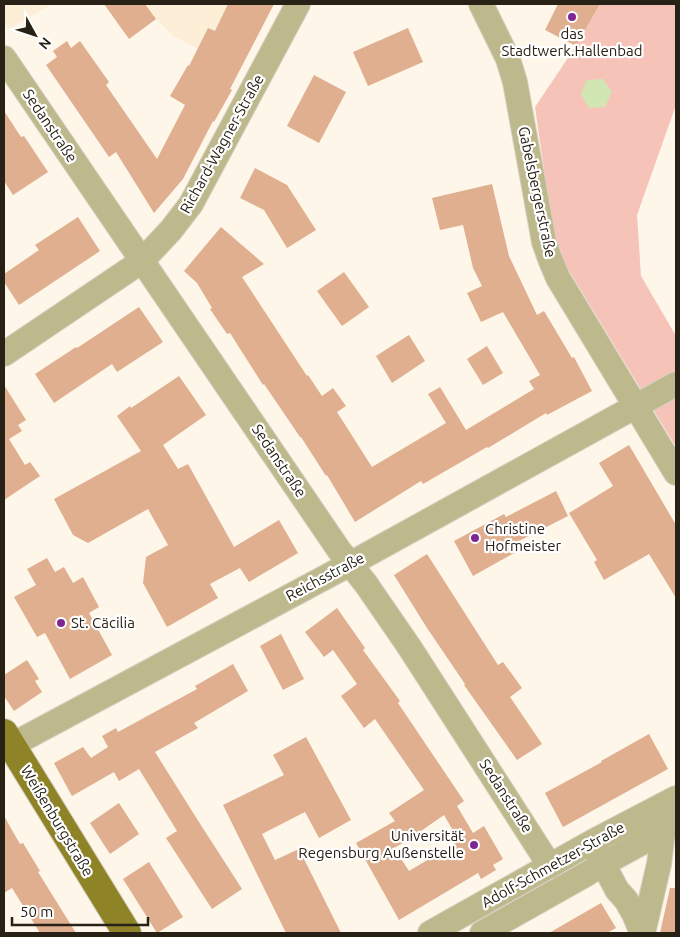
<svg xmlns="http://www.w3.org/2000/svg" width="680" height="937" font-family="Ubuntu,sans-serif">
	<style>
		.built { fill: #fdeed7 }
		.green { fill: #f6c3b9 }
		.water { fill: #d2e6b4 }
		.building { fill: #dfaf90; fill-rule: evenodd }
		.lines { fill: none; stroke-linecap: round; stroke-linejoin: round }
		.minor-casing { stroke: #d7d0c3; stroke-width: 26 }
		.major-casing { stroke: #d7d0c3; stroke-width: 30 }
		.minor { stroke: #beb98d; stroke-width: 24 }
		.major { stroke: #8f8327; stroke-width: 28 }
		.poi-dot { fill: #7f2693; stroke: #fff; stroke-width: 2 }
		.labels { text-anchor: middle; stroke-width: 4.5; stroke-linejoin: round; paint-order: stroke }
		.poi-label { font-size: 15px; fill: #282115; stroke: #fff; text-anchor: start }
		.street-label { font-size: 15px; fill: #282115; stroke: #fff }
	</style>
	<rect width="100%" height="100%" fill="#fef6e9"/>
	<!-- built -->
	<g class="built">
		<polygon points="4,4 52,4 9,29 4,22"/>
		<polygon points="145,4 274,4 240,70 173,36 156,19"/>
	</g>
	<!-- green -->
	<polygon class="green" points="600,4 676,4 676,105 637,215 641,276 676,336 676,447 568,269 559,249 552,226 535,107 576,46"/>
	<!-- water -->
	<polygon class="water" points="603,79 612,92 605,107 589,108 581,94 587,80"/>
	<!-- building -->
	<g class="building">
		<polygon points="104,4 145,4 156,19 129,39"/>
		<polygon points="228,4 274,4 230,89 232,90 214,122 213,121 183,179 154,213 116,152 109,157 46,65 57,57 53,51 67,41 71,48 80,41 109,82 106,85 157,159 185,105 170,96 188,65 189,66 208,28 215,31"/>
		<polygon points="558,4 600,4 576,46 545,30"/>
		<polygon points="408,28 423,62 368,86 353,52"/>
		<polygon points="314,75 346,92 319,143 287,126"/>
		<polygon points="4,111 21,137 24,136 48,172 13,195 4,181"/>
		<polygon points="255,168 287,185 316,230 287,248 264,210 240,198"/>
		<polygon points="492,184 509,256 537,315 544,311 572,358 574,357 592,391 547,415 546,413 488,448 487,447 423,484 421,481 355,522 327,475 326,476 301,437 300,437 264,384 263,385 230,333 227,334 210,309 212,308 197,283 184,271 221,227 264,264 242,277 307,376 308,375 322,396 333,388 346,406 337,412 372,467 446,423 428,394 440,387 466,430 534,389 529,381 540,375 503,312 481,322 467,293 482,286 473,268 463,225 440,230 432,198"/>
		<polygon points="78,217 100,251 19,305 4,282 4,274 39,250 35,245"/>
		<polygon points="344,272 369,307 342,326 317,291"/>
		<polygon points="139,307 163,342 117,372 112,364 54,403 35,374 76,347 77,348"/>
		<polygon points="409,335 425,361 392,383 376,356"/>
		<polygon points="487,346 503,373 483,385 467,359"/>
		<polygon points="179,376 206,415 163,445 178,469 188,464 234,547 279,520 298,553 249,582 240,568 210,584 218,598 167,627 143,583 146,557 168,545 148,509 88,543 73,535 54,499 141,451 117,416 130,406 131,408"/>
		<polygon points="4,385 26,420 18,425 22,431 9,439 25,465 30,462 40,476 4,500"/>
		<polygon points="629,445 676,525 676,598 649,554 604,580 594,562 597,560 569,513 613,486 599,463"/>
		<polygon points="556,491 568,516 519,541 523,548 473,576 454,541 504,514 506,517"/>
		<polygon points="427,554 498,665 503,662 522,688 510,697 542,744 517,760 464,685 465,684 427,628 394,575"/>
		<polygon points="47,558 55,572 64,567 73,583 83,577 99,607 89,613 112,655 70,679 45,633 37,637 14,597 36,585 27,569"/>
		<path d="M337,608l28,40 -2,2 37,51 -2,2 66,98 -7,5 16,27 11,-7 19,33 -10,6 3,5 -15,9 -3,-6 -79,47 -43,-77 39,-22 -6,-8 35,-23 -49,-71 -11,9 -23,-32 16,-12 -24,-34 -9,7 -19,-25zM444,815l15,26 -50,30 -15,-23 14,-8z"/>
		<polygon points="281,634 304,679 283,690 260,646"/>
		<polygon points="27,660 39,679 35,681 42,692 14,711 4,696 4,675"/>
		<polygon points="233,664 248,691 194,723 198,728 155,752 197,819 242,889 212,909 166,838 177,831 139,769 119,781 114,772 72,796 54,763 83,747 91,758 108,747 102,736 116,728 118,732 197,689 195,686"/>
		<polygon points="649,734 668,769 563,827 545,793 602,762 601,761"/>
		<polygon points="306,737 351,820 319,838 305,812 262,834 275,860 299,849 341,933 286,933 223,805 284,775 273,755"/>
		<polygon points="119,803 139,834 110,854 90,823"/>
		<polygon points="4,816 20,844 23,843 40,871 38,872 76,933 40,933 12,888 4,893"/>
		<polygon points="149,862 183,917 157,933 123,879"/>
		<polygon points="670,888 676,888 676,933 660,933"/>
		<polygon points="601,903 616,928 607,933 549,933"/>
	</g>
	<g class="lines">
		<!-- minor casing -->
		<g class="minor-casing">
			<g id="minor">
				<polyline points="481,4 508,59 515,82 544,242 550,259 558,278 676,473"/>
				<polyline points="4,58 339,550 366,584 410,648 550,866"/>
				<polyline points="4,354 142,261 171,230 191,204 298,4"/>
				<polyline points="12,745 350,564 676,384"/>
				<polyline points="596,850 617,890 626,900 634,914 642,933"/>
				<polyline points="430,933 592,842 676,798"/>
				<polyline points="482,933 585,875 603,864 676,824"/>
				<polyline points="643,933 659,864 663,832"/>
			</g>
		</g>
		<!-- major casing -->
		<g class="major-casing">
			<polyline id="major" points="4,733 127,933"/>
		</g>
		<!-- minor -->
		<use href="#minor" class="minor"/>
		<!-- major -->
		<use href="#major" class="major"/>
	</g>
	<!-- markers -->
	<g class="poi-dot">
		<circle cx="572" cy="17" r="5"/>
		<circle cx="475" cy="538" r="5"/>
		<circle cx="61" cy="623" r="5"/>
		<circle cx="474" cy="845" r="5"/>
	</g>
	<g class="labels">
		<!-- poi labels -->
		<g class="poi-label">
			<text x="572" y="39" text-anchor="middle">das<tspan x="572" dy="17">Stadtwerk.Hallenbad</tspan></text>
			<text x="485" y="534">Christine<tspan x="485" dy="17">Hofmeister</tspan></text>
			<text x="71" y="628">St. Cäcilia</text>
			<text x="464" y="841" text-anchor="end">Universität<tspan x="464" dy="17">Regensburg Außenstelle</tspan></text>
		</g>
		<!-- street labels -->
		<g class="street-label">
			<text transform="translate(50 126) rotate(56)" y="5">Sedanstraße</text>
			<text transform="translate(222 144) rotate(-61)" y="5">Richard-Wagner-Straße</text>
			<text transform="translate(537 192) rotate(78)" y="5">Gabelsbergerstraße</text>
			<text transform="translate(279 461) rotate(56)" y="5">Sedanstraße</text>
			<text transform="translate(325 577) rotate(-28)" y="5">Reichsstraße</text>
			<text transform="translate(506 796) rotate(57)" y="5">Sedanstraße</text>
			<text transform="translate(57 821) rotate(59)" y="5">Weißenburgstraße</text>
			<text transform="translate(553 865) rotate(-29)" y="5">Adolf-Schmetzer-Straße</text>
		</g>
	</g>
	<!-- border -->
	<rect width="680" height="937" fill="none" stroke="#282115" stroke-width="10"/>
	<!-- north arrow -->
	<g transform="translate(35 35) rotate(130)" stroke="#ffffff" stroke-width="4" paint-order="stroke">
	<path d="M0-4L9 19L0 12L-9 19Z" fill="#282115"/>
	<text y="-8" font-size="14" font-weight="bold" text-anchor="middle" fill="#282115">N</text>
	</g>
	<!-- scale -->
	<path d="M12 917v8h136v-8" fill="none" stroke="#282115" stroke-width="2.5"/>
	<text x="20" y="917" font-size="15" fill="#282115" stroke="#ffffff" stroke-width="4" paint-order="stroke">50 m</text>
</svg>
